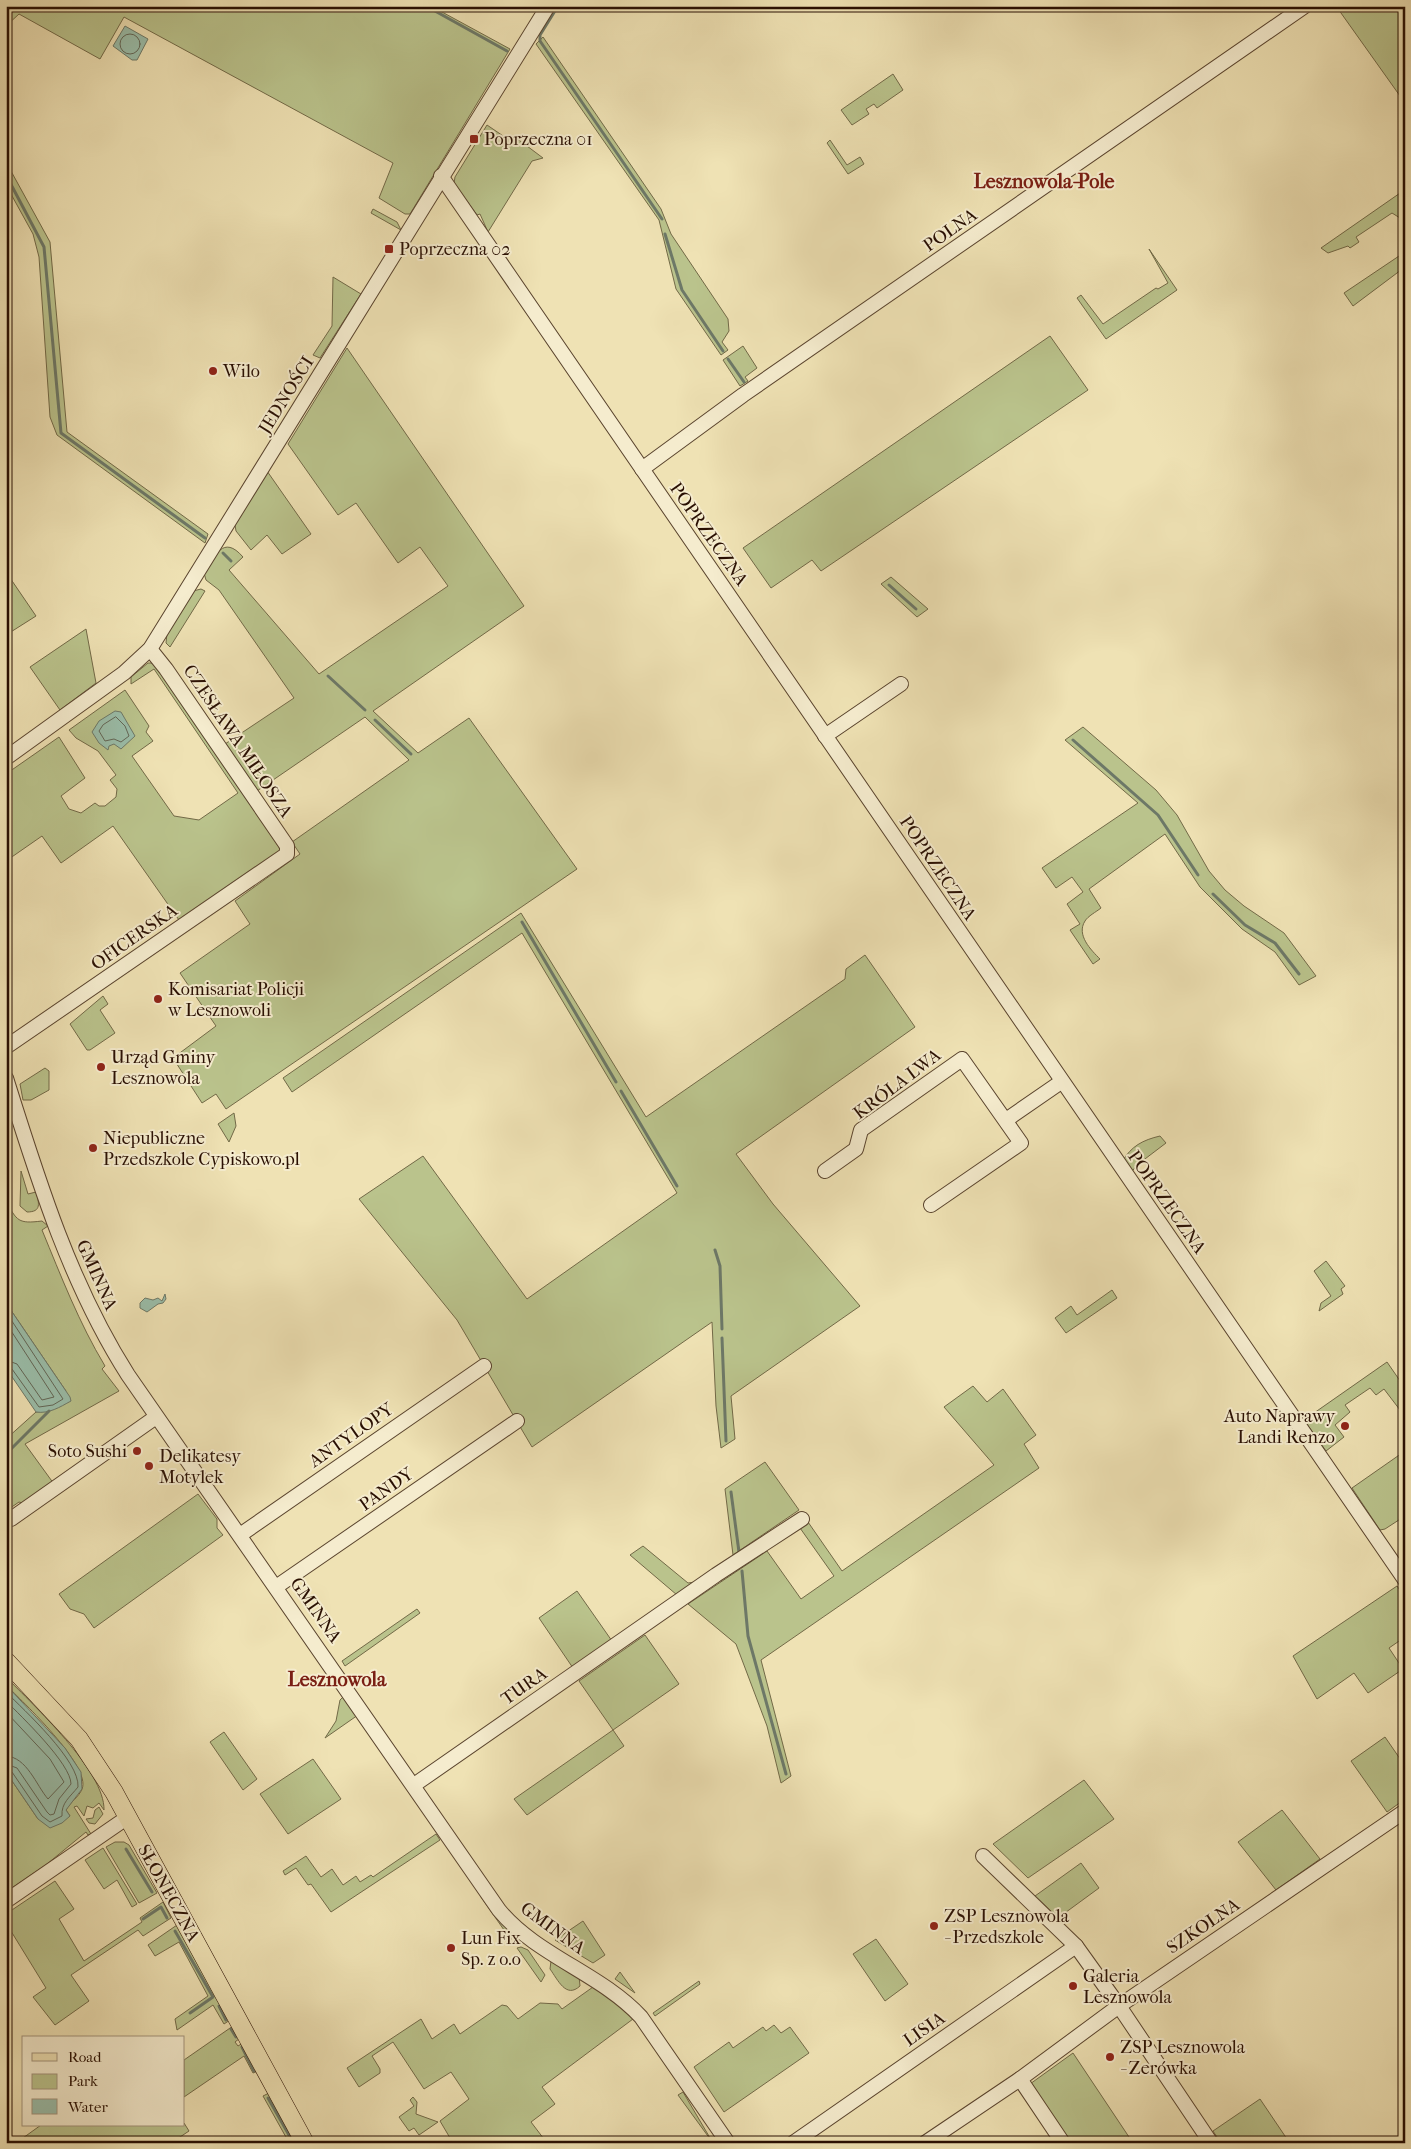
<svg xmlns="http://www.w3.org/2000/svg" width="1411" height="2149" font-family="'IM FELL French Canon',serif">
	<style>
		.green { fill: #bac38c; stroke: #726947 }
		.water { fill: #9abeaa; stroke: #6d7867 }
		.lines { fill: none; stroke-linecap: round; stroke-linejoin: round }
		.shore { stroke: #626656; stroke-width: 1 }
		.stream { stroke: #6d7867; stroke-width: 3 }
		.minor-casing { stroke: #5a442e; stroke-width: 16 }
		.major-casing { stroke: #290f02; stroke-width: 19 }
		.minor { stroke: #f5ecce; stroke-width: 14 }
		.major { stroke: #efe2b4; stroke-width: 18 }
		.poi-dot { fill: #8f2418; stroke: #f5ecce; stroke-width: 2 }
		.labels { text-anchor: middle; stroke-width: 4; stroke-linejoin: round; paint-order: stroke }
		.poi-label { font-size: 18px; fill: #290f02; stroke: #f5ecce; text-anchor: start }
		.street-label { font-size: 18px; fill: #290f02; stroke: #f5ecce }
		.quarter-label { font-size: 20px; font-weight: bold; fill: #7a1f14; stroke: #f5ecce }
	</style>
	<rect width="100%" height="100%" fill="#efe2b4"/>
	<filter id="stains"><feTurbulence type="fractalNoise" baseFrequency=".004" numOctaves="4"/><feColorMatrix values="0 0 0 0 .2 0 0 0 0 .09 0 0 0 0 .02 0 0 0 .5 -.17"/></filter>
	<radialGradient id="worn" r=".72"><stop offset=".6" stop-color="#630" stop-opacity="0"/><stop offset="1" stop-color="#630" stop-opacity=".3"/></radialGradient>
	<!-- green -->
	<g class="green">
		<polygon points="7,6 431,6 510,49 410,214 405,214 379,198 393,163 124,17 100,59 19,14 6,26"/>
		<polygon points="1336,6 1405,6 1405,103"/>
		<polygon points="543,37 661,209 671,234 728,319 729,331 722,342 728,350 721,355 676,289 659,220 536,44"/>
		<polygon points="893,74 903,90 877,108 874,104 866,109 869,114 852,125 841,110"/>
		<polygon points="487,125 515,144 519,140 543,158 532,161 488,232 480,214 477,215 454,183 455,177"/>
		<polygon points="830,140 847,165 860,157 864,164 848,174 827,143"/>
		<polygon points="6,162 50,242 67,432 208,534 205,543 57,435 50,417 39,257 33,234 6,185"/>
		<polygon points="1403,191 1405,215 1400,218 1392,213 1356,237 1359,242 1350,248 1348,246 1328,253 1321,248"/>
		<polygon points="373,209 397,222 401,230 371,213"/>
		<polygon points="1149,249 1177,290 1106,339 1077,298 1081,295 1103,324 1156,288 1158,289 1168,283"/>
		<polygon points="1405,252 1405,267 1353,306 1344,293"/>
		<polygon points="333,277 361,294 320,358 313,355 332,326"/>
		<polygon points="1050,336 1088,390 821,571 812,560 771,588 743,548"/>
		<polygon points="743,346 757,368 745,377 748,381 740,386 723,360"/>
		<path d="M347,348l177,258 -151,105 45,42 51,-35 108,151 -351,240 -10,-15 -14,9 -29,-45 43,-32 -36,-53 70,-49 -15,-23 65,-47 -8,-12 117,-82 -44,-43 -108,74 -32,-47 69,-46 -75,-108 -13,-10 -2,-7c11,-17 19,-39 39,-16l-14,13 90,104 129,-88 -28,-39 -22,16 -42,-60 -18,12 -50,-71z"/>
		<polygon points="267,471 311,534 282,554 267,535 251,550 236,531 235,525"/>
		<polygon points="6,572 36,616 6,635"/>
		<polygon points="891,577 928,609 917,617 881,584"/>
		<polygon points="201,589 205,591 170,647 166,643 167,633 193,591"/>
		<polygon points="86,629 96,683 60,710 30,667"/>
		<polygon points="148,663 154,663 279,847 280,851 179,920 113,826 61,863 42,836 6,861 6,774 59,737 85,778 61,796 69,809 81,813 95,803 99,806 105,806 116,797 117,789 110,780 116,775 98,751 76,738 69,730 125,690 149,726 146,732 153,741 132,756 174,816 199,820 238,793 154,669 131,684 131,677"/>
		<path d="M1083,727l73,63 21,25 32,56 16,19 19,16 40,27 32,43 -17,9 -24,-33 -33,-23 -42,-42 -35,-53 -76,55 12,19c-5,4 -13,8 -16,13 -9,14 6,29 15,38l-7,5 -23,-34 10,-6 -13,-20 16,-12 -11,-15 -16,11 -14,-20 96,-65 -73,-63z"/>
		<polygon points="521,913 646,1117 845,979 846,969 865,955 915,1027 736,1154 773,1204 860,1306 731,1396 735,1439 721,1448 716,1406 712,1322 532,1447 457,1320 359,1199 423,1156 527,1299 677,1193 522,933 292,1092 283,1078"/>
		<polygon points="103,996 108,1004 100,1010 115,1033 90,1050 87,1050 70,1024"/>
		<polygon points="45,1068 49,1071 49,1090 31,1100 23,1100 20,1084"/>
		<polygon points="234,1113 236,1126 229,1142 218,1124"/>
		<path d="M1160,1136l6,7 -29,22 -7,9 -8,-12c9,-16 21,-22 38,-26z"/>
		<path d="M21,1171l7,23 8,-2c3,11 6,20 -9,20l-7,-6z"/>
		<path d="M6,1201c11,20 12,23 36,20l6,5 -6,4c19,46 37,93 63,136l-3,3 17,22 -94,53 29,40 -28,20 -7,-2 -13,9v-72l30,-27 13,-1 17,-20 -60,-88z"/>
		<polygon points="1326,1261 1345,1286 1341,1289 1343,1294 1319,1311 1321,1303 1331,1296 1314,1271"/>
		<polygon points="1112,1290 1117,1298 1066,1333 1055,1318 1071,1306 1077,1315"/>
		<polygon points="1387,1362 1405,1388 1405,1407 1400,1410 1384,1389 1376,1395 1370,1388 1345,1405 1350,1412 1335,1425 1344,1437 1326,1451 1304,1420"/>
		<polygon points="973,1386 987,1402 1003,1389 1036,1435 1024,1444 1039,1468 761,1660 791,1776 781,1783 767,1726 736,1644 688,1604 767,1551 801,1599 834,1576 800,1528 808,1522 842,1571 994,1465 944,1407"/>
		<polygon points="1405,1451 1405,1516 1385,1529 1380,1530 1352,1488"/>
		<polygon points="765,1462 799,1510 733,1555 725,1489"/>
		<polygon points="198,1494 217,1519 217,1528 223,1535 94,1628 84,1614 70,1609 59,1594"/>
		<polygon points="643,1546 688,1583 695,1582 677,1595 630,1555"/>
		<polygon points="1397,1586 1405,1597 1405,1637 1389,1648 1403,1669 1368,1693 1354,1673 1317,1699 1293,1656"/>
		<polygon points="577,1591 612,1641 573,1668 539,1618"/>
		<polygon points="417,1609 420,1613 345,1666 342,1661"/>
		<polygon points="645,1635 679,1684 613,1730 624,1746 527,1815 514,1799 613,1730 579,1681"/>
		<path d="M6,1677c27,28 99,94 98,133l-5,-7 -6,5 -6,-2 -3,10 -7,-10 -3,1 17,27 -3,1 -2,-3 -39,32 -41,28v-120l32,47 32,-3 -4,-6c4,-8 13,-13 16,-21 10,-22 -60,-88 -76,-104z"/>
		<polygon points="345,1695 358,1715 325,1738 336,1721 340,1700"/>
		<polygon points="224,1732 257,1779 243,1790 210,1742"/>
		<polygon points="1385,1737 1405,1766 1405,1799 1387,1812 1351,1761"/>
		<polygon points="313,1759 341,1799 288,1834 260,1794"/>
		<polygon points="1084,1780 1114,1819 1028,1878 993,1844"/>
		<polygon points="99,1807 103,1814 95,1824 89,1823 86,1819 93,1818 95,1810"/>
		<polygon points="1282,1810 1320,1859 1276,1890 1238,1842"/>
		<polygon points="436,1834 440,1840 331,1912 311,1884 308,1885 296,1868 285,1875 283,1871 306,1856 321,1877 332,1869 343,1885 356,1876 360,1882 371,1875 373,1877"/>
		<polygon points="115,1842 124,1842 129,1845 157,1893 139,1903 106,1847"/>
		<polygon points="103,1848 137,1904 132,1907 117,1880 104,1889 85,1860"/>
		<polygon points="1081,1863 1099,1888 1058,1918 1035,1896"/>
		<polygon points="55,1881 74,1909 59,1919 84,1961 142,1922 140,1918 163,1902 171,1918 143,1936 138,1930 71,1975 89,2001 55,2025 33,1997 46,1988 6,1923 6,1914"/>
		<polygon points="481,1897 483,1897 513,1932 511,1940"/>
		<polygon points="583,1921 605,1955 593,1963 555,1940"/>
		<polygon points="177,1925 230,2020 224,2024 213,2005 177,2030 175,2019 208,1996 179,1942 155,1956 148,1945"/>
		<polygon points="876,1939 908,1984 885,2001 853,1954"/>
		<polygon points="521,1947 528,1950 545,1975 541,1982 517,1948"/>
		<path d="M551,1961l28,15 1,10c-14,13 -22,-6 -30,-17z"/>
		<polygon points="620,1972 635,1993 615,1979"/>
		<polygon points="699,1981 700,1984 655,2016 653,2013"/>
		<polygon points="593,1987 633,2016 633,2019 542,2087 555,2104 531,2122 547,2143 453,2143 440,2121 469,2099 451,2072 424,2089 393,2042 372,2056 380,2069 380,2073 359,2087 347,2068 421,2019 432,2039 454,2024 460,2034 502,2005 507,2006 518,2019 540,2003 558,2004 562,2009"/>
		<polygon points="774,2025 781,2033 790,2027 809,2053 724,2112 694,2067 729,2042 733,2048 763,2027 766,2031"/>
		<polygon points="233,2026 240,2038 235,2042 238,2046 243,2043 258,2071 253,2073 244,2056 184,2097 184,2060"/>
		<polygon points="1073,2053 1133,2143 1069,2143 1030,2084"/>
		<polygon points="683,2092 713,2143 678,2095"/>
		<polygon points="269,2093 292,2135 287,2139 263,2096"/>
		<polygon points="413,2097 417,2102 416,2114 438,2122 419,2135 414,2128 409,2131 399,2117 414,2106 410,2100"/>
		<polygon points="1260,2099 1287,2139 1281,2143 1221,2143 1213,2131"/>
		<polygon points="184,2123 189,2131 171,2143 16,2143 41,2125 184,2125"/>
	</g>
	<!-- water -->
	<g class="water">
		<polygon points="125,26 148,39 137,60 132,60 113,46"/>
		<polygon points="115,711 121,712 135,736 121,749 114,744 109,746 108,750 99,743 92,732 99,721"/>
		<polygon points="165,1294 166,1299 163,1303 158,1304 147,1312 140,1308 140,1303 145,1298 153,1300 158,1298 162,1301"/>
		<path d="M6,1303l64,94 1,4c-11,6 -22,13 -35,11l-30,-44z"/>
		<polygon points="6,1685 65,1748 81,1772 82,1789 66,1810 70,1816 62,1823 50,1828 38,1819 6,1772"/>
	</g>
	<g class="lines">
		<!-- shore -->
		<g class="shore">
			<circle cx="130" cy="44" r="10"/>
			<polygon points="116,717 125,726 129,736 121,742 114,739 105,741 99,731 103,725"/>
			<polyline points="6,1312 63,1399 53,1405 39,1407 12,1369 6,1366"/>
			<polyline points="6,1323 54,1397 42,1400 17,1364 6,1360"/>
			<path d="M6,1692c18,18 74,69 72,95 -8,10 -17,16 -16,29l-12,6 -8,-6 -30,-44 -6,-2"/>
			<path d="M6,1701c16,16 65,63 65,83l-12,15 -5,15 -4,1 -3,-3 -30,-44 -11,-4"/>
			<path d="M6,1712l44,47 14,23 -16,17c-12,-14 -21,-42 -42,-43"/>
		</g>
		<!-- stream -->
		<g class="stream">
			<polyline points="426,6 507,51"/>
			<polyline points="558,6 540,35 540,41 662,219"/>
			<polyline points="6,17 18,6"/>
			<polyline points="6,175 44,247 61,433 205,538"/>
			<polyline points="665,234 682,290 723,351"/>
			<polyline points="728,359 744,382"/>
			<polyline points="223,553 231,561"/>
			<polyline points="889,585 916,609"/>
			<polyline points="328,676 365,710"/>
			<polyline points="375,720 411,754"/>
			<polyline points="1073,740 1158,815 1198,875"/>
			<polyline points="1213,894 1245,925 1275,943 1299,974"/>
			<polyline points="522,922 616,1082"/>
			<polyline points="621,1091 677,1186"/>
			<polyline points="715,1250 720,1266 722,1329"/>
			<polyline points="722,1338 726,1441"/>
			<polyline points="6,1454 49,1411"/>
			<polyline points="731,1492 739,1552"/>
			<polyline points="742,1571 748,1636 786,1774"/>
			<polyline points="126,1849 152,1892"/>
			<polyline points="143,1919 161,1907 167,1918"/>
			<polyline points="175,1931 213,1997 190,2013"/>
			<polyline points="219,2006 226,2020"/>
			<polyline points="231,2029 236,2037"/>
			<polyline points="242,2047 254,2071"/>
			<polyline points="268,2098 289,2135"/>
		</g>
		<!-- minor casing -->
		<g class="minor-casing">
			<g id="minor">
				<polyline points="441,176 1405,1580"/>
				<polyline points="642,469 743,395 1305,6"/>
				<polyline points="825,736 901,684"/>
				<polyline points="6,758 124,673 150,649 548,6"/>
				<polyline points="6,1047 287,854 287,846 166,669 150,649"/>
				<path d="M6,1078c32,102 64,206 122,297l371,535c38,46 101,63 142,107l87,126"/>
				<polyline points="1006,1120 1061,1082"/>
				<polyline points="825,1171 856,1149 861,1130 962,1059 1021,1143 931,1205"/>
				<polyline points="11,1519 156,1417"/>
				<polyline points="240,1535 484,1366"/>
				<polyline points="276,1587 517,1421"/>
				<polyline points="414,1785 716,1575 802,1519"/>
				<polyline points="983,1856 1076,1946 1119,2006 1211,2143"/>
				<polyline points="6,1901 128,1817"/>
				<polyline points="1020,2079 1063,2143"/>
				<polyline points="793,2143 1076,1946"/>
				<polyline points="925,2143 1020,2079 1119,2006 1405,1811"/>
			</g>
		</g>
		<!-- major casing -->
		<g class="major-casing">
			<polyline id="major" points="6,1661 79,1739 114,1792 305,2143"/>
		</g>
		<!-- minor -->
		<use href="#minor" class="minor"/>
		<!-- major -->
		<use href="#major" class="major"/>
	</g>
	<!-- markers -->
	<g class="poi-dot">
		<rect x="469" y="134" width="10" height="10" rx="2.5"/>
		<rect x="384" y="244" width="10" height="10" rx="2.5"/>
		<circle cx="213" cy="371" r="5"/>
		<circle cx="158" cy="999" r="5"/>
		<circle cx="101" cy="1067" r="5"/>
		<circle cx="93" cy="1148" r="5"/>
		<circle cx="1345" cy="1426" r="5"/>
		<circle cx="137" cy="1451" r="5"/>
		<circle cx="149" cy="1466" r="5"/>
		<circle cx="934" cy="1926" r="5"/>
		<circle cx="451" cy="1948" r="5"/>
		<circle cx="1073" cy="1986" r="5"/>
		<circle cx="1110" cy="2057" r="5"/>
	</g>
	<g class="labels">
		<!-- poi labels -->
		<g class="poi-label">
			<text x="484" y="145">Poprzeczna 01</text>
			<text x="399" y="255">Poprzeczna 02</text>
			<text x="223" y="377">Wilo</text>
			<text x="168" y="995">Komisariat Policji<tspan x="168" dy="21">w Lesznowoli</tspan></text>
			<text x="111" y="1063">Urząd Gminy<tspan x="111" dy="21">Lesznowola</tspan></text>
			<text x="103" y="1144">Niepubliczne<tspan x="103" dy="21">Przedszkole Cypiskowo.pl</tspan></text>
			<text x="1335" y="1422" text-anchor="end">Auto Naprawy<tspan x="1335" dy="21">Landi Renzo</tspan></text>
			<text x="127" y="1457" text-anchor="end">Soto Sushi</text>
			<text x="159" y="1462">Delikatesy<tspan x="159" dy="21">Motylek</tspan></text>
			<text x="944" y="1922">ZSP Lesznowola<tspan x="944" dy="21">- Przedszkole</tspan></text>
			<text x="461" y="1944">Lun Fix<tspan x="461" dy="21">Sp. z o.o</tspan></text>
			<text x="1083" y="1982">Galeria<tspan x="1083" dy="21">Lesznowola</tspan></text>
			<text x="1120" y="2053">ZSP Lesznowola<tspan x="1120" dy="21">- Zerówka</tspan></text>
		</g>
		<!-- street labels -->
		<g class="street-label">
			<text transform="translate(950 230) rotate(-35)" y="6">POLNA</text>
			<text transform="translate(286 395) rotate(-58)" y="6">JEDNOŚCI</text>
			<text transform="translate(709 534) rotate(55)" y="6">POPRZECZNA</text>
			<text transform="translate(238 741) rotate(56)" y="6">CZESŁAWA MIŁOSZA</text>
			<text transform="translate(938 868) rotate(56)" y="6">POPRZECZNA</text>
			<text transform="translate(134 937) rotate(-35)" y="6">OFICERSKA</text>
			<text transform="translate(897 1084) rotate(-37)" y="6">KRÓLA LWA</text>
			<text transform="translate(1167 1202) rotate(55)" y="6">POPRZECZNA</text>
			<text transform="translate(97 1275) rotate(66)" y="6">GMINNA</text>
			<text transform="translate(351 1435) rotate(-35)" y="6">ANTYLOPY</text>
			<text transform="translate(386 1489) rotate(-35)" y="6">PANDY</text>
			<text transform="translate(316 1610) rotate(55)" y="6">GMINNA</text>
			<text transform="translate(524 1686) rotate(-35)" y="6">TURA</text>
			<text transform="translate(169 1893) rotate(61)" y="6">SŁONECZNA</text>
			<text transform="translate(1203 1926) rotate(-34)" y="6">SZKOLNA</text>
			<text transform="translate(553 1928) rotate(36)" y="6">GMINNA</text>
			<text transform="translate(924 2029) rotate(-35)" y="6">LISIA</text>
		</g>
		<!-- quarter labels -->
		<g class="quarter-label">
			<text x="1044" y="188">Lesznowola-Pole</text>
			<text x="337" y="1686">Lesznowola</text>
		</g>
	</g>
	<!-- margin -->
	<rect width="1411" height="2149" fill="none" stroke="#efe2b4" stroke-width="25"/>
	<rect x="8" y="8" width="1396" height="2134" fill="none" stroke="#290f02" stroke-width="2.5"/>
	<rect x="12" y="12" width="1386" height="2124" fill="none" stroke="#290f02"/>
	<!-- legend -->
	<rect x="22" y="2036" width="162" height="90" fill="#f5ecce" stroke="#a3947c"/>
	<rect x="32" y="2053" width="25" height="8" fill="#efe2b4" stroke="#a3947c"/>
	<text x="68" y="2062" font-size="15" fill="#290f02">Road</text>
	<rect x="32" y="2074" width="25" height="15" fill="#bac38c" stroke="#a3947c"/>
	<text x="68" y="2086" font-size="15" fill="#290f02">Park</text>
	<rect x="32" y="2099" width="25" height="15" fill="#9abeaa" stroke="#a3947c"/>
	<text x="68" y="2112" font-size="15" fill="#290f02">Water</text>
	<rect width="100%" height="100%" filter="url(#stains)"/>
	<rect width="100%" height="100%" fill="url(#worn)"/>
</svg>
